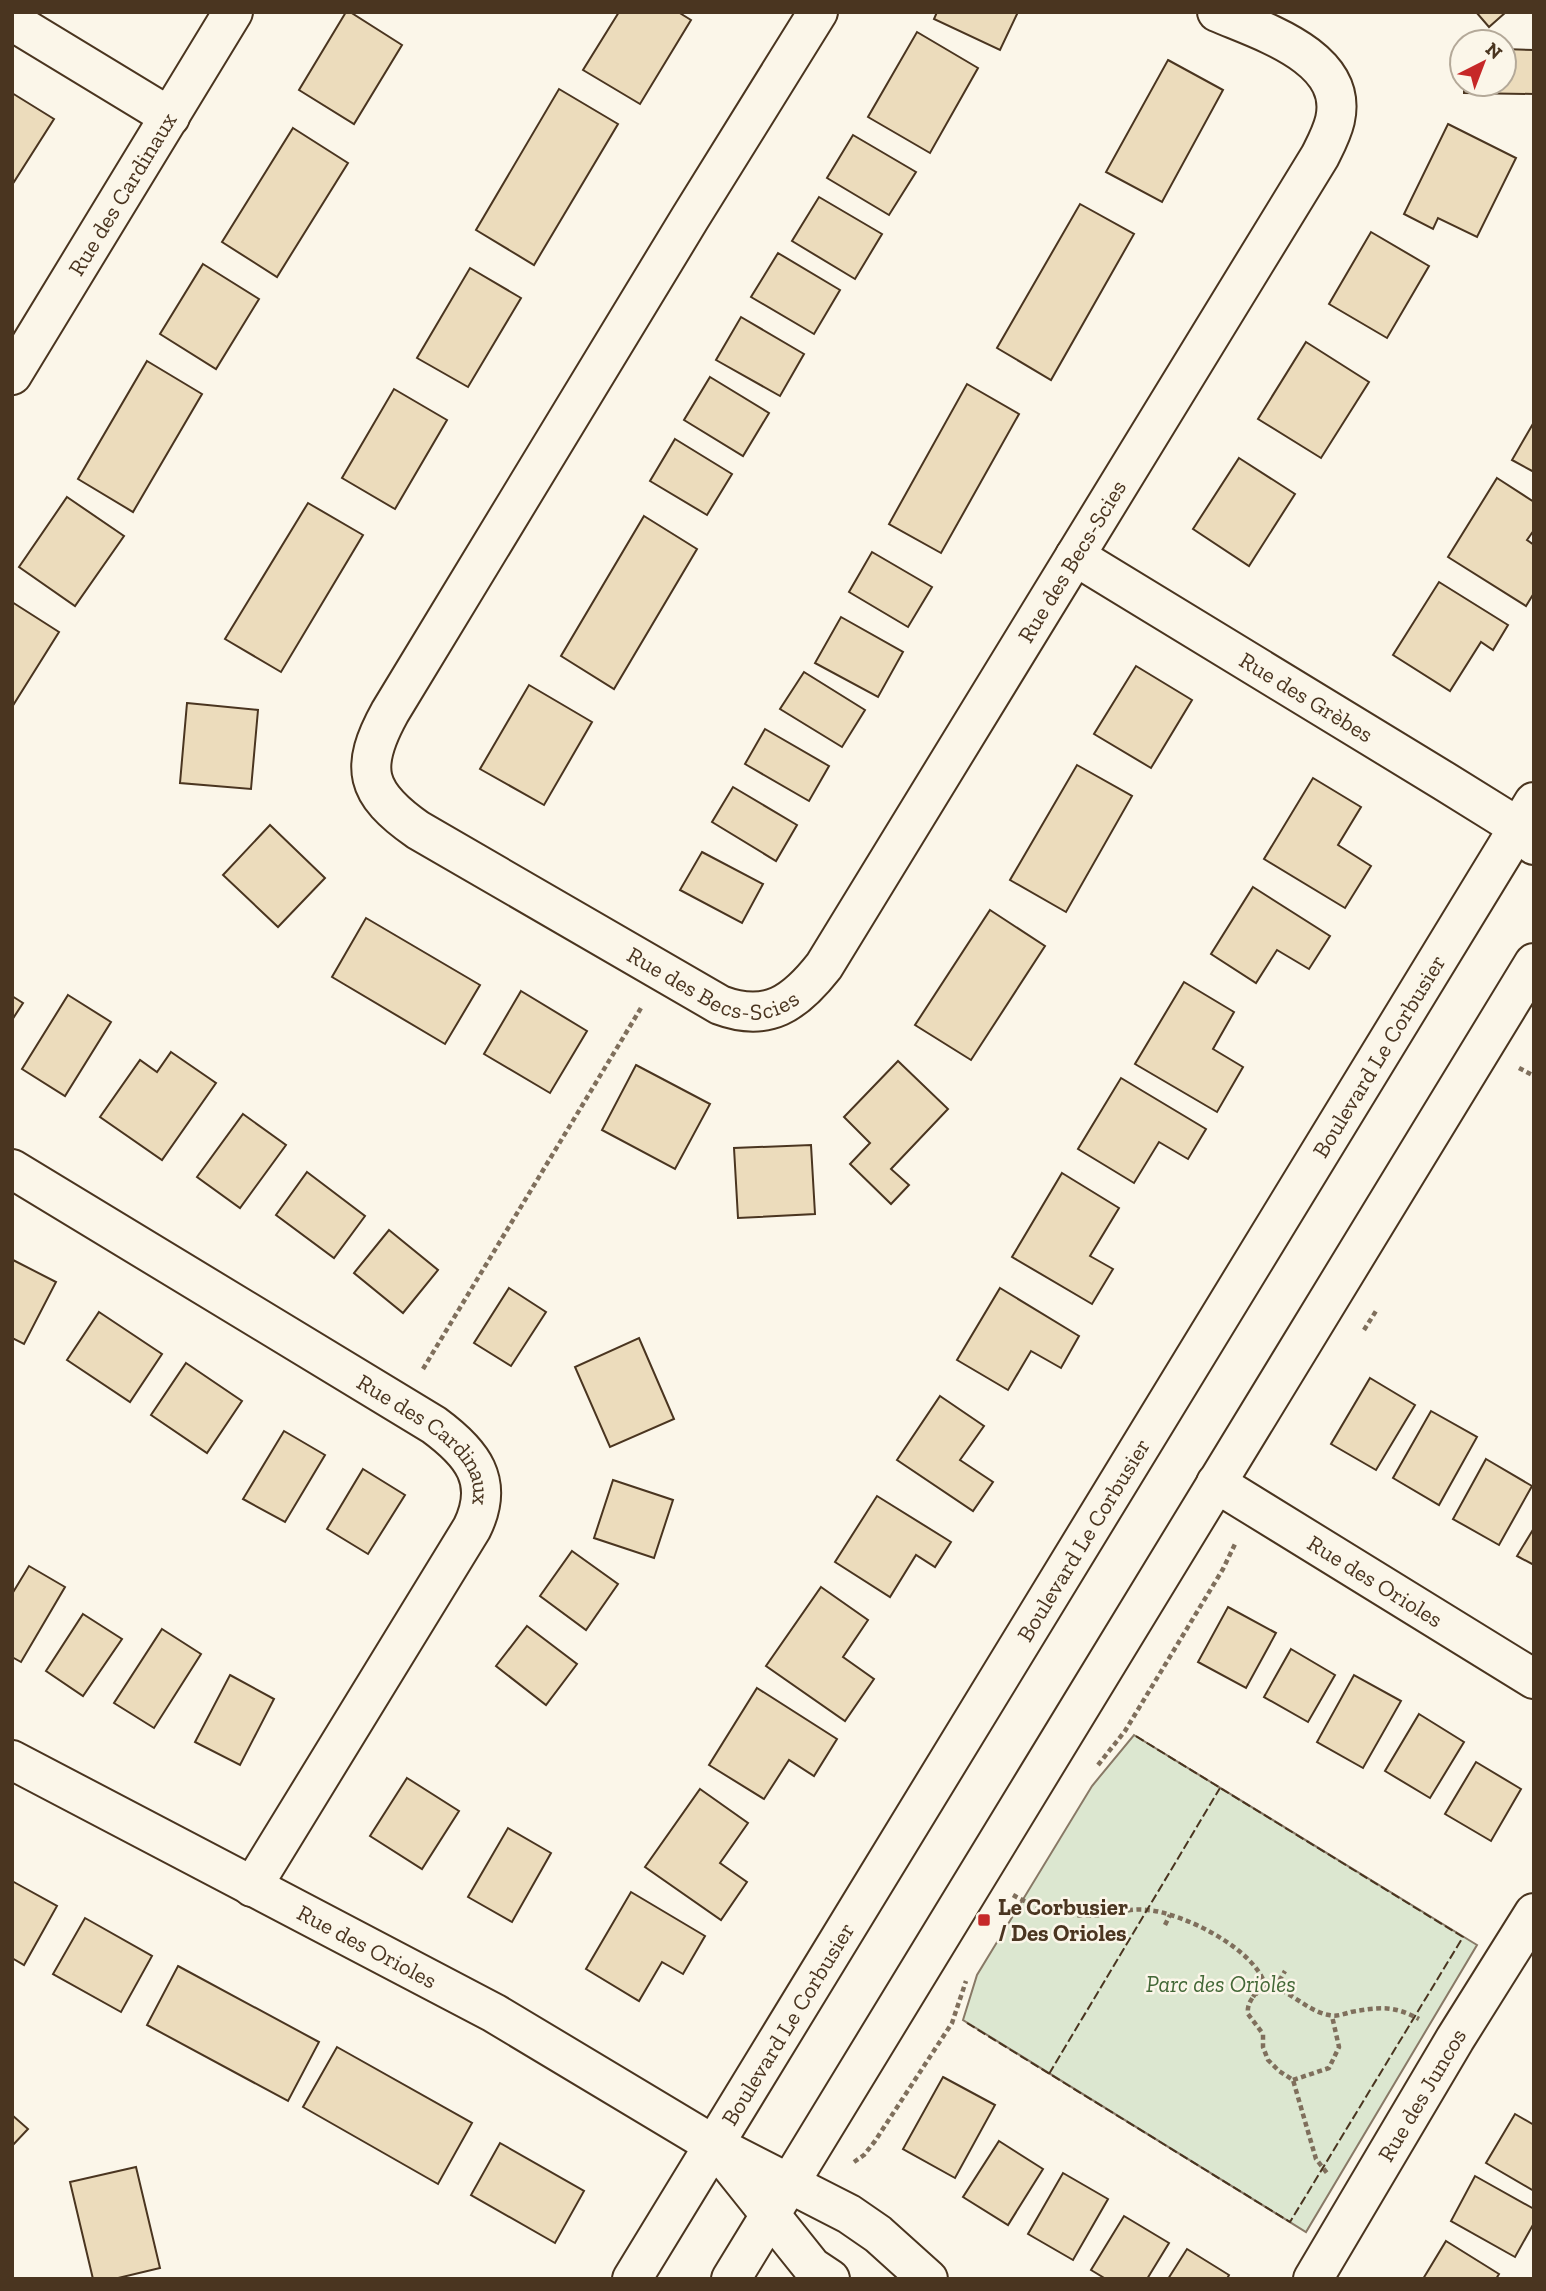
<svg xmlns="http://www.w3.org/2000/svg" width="1546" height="2291" font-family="'Zilla Slab',serif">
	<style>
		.green { fill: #dce7d0; stroke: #887966; stroke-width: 2 }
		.building { fill: #ecdcbc; stroke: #4a3520; stroke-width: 2 }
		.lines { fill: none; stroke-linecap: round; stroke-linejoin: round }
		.minor-casing { stroke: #4a3520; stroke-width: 42 }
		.tertiary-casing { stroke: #4a3520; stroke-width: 42 }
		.path { stroke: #7f6f5c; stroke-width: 4.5; stroke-dasharray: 5 3.5; stroke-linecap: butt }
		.minor { stroke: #fbf6e9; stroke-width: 38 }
		.tertiary { stroke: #fbf6e9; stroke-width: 38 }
		.fence { stroke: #4a3520; stroke-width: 2; stroke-dasharray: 9 3.5; stroke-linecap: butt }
		.poi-dot { fill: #c62828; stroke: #fbf6e9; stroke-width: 2.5 }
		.labels { text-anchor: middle; stroke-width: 5; stroke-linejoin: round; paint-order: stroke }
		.street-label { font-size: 23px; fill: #4a3520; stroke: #fbf6e9 }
		.poi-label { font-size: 23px; font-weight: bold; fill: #4a3520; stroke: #fbf6e9; text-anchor: start }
		.park-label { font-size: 23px; font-style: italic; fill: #436837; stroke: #fbf6e9 }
	</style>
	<rect width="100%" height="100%" fill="#fbf6e9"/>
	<!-- green -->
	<polygon class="green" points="1134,1735 1477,1945 1306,2232 963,2020 977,1975 1092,1786"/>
	<!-- building -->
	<g class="building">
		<polygon points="346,12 350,12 402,45 354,124 299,90"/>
		<polygon points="619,12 678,12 691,20 640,104 583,70"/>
		<polygon points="937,12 1018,12 1000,50 934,19"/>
		<polygon points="1476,12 1506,12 1489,27"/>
		<polygon points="917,32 978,68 930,153 868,117"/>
		<polygon points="1504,49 1534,50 1534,94 1464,93 1464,84 1504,84"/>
		<polygon points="1168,60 1223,90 1162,202 1106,172"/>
		<polygon points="559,89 618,124 534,265 476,230"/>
		<polygon points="12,93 54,119 12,185"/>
		<polygon points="1448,124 1516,158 1477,237 1438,218 1433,229 1404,214"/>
		<polygon points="293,128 348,163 277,277 222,242"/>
		<polygon points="853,135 916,172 889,215 827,178"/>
		<polygon points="819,197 882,234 855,279 792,241"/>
		<polygon points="1080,204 1134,234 1051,380 997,348"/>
		<polygon points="1371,232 1429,266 1387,338 1329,304"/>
		<polygon points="778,253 840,290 814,334 751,297"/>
		<polygon points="203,264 259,299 216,369 160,334"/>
		<polygon points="470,268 521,298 468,387 417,358"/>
		<polygon points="741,317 804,354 780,396 716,360"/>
		<polygon points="1306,342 1369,382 1321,458 1258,419"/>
		<polygon points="147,361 202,394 133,512 78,479"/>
		<polygon points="710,377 769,413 743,456 684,420"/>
		<polygon points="967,384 1019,414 941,553 889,524"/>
		<polygon points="394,389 447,420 395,509 342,478"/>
		<polygon points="1534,422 1534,472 1512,460"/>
		<polygon points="675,439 732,474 707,515 650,481"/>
		<polygon points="1239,458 1295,494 1249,566 1193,529"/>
		<polygon points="1497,478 1534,502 1534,530 1527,540 1534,545 1534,593 1526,606 1448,557"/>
		<polygon points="67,497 124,536 75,606 19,567"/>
		<polygon points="308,503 363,535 281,672 225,639"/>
		<polygon points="644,516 697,549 614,689 561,656"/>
		<polygon points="872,552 932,587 908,627 849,592"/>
		<polygon points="1439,582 1508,625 1493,650 1481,642 1450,691 1393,655"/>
		<polygon points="12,602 59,632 12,707"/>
		<polygon points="841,617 903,652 878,697 815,663"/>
		<polygon points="1136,666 1192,700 1151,768 1094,734"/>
		<polygon points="804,672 865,710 842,747 780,709"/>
		<polygon points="529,685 592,722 544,805 480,769"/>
		<polygon points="187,703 258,710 251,789 180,783"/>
		<polygon points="765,729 829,766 809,801 745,764"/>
		<polygon points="1077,765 1132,796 1066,912 1010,880"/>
		<polygon points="1313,778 1361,807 1338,845 1371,866 1345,908 1264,859"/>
		<polygon points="733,787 797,825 776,861 712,822"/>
		<polygon points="270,825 325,878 278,927 223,875"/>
		<polygon points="702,852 763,884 742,923 680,890"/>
		<polygon points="1253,887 1330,936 1309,969 1277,950 1256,983 1211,954"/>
		<polygon points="990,910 1045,946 971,1060 915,1025"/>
		<polygon points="366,918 480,985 445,1044 332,977"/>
		<polygon points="1184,982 1234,1012 1213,1049 1243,1067 1217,1112 1135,1064"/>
		<polygon points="521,991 587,1031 550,1093 484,1054"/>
		<polygon points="68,995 111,1022 65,1096 22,1069"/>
		<polygon points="12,996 23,1003 12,1020"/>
		<polygon points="171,1052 216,1083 162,1160 100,1117 140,1060 157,1072"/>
		<polygon points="898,1061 948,1109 891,1169 909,1185 891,1204 850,1164 870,1143 844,1117"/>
		<polygon points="636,1065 710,1104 675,1169 602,1130"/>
		<polygon points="1121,1078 1206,1129 1188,1159 1159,1142 1134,1183 1078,1149"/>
		<polygon points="243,1114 286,1145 240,1208 197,1177"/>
		<polygon points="811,1145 815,1214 738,1218 734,1148"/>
		<polygon points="307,1172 365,1216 334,1258 276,1215"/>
		<polygon points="1062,1173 1119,1208 1090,1256 1113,1269 1092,1304 1012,1257"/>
		<polygon points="389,1230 438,1270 403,1313 354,1273"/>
		<polygon points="13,1260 56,1282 24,1344 12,1338"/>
		<polygon points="509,1288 546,1312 511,1366 474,1343"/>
		<polygon points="1000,1288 1079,1336 1061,1368 1031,1351 1008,1390 957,1360"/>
		<polygon points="99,1312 162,1354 130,1402 67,1360"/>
		<polygon points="639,1338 674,1419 610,1447 575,1367"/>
		<polygon points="186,1363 242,1401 207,1453 151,1415"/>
		<polygon points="1370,1378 1415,1405 1376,1470 1331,1444"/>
		<polygon points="940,1396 984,1426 960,1460 993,1482 973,1511 897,1460"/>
		<polygon points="1431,1411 1477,1437 1439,1505 1393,1478"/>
		<polygon points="284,1431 325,1455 285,1522 243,1499"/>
		<polygon points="1486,1459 1532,1486 1499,1545 1453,1519"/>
		<polygon points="363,1469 405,1495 368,1554 327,1529"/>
		<polygon points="613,1480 673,1500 654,1558 594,1538"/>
		<polygon points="877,1496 951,1542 935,1567 916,1555 890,1597 835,1562"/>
		<polygon points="1534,1528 1534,1565 1517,1556"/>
		<polygon points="572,1551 618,1584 586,1630 540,1596"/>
		<polygon points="29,1566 65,1587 21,1662 12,1657 12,1594"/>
		<polygon points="821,1587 868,1620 843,1657 874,1679 845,1721 766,1666"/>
		<polygon points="1228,1607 1276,1633 1246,1688 1198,1662"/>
		<polygon points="83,1614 122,1639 83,1696 46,1671"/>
		<polygon points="527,1626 577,1664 546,1705 496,1666"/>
		<polygon points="162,1629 201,1654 154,1728 114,1703"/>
		<polygon points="1291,1649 1335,1675 1308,1722 1264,1697"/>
		<polygon points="230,1675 274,1699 240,1765 195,1742"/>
		<polygon points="1354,1675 1401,1701 1363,1768 1317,1742"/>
		<polygon points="757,1688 837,1739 814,1776 789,1760 764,1799 709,1765"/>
		<polygon points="1419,1714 1464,1742 1430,1798 1385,1771"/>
		<polygon points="1476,1762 1521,1789 1491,1841 1445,1814"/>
		<polygon points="407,1778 459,1811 422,1869 370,1836"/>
		<polygon points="700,1789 748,1823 720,1863 747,1882 721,1920 645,1867"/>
		<polygon points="508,1828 551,1853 512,1922 468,1897"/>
		<polygon points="12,1881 57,1906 24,1965 12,1958"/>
		<polygon points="631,1892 705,1936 683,1974 662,1962 639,2001 586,1969"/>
		<polygon points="85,1918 152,1956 121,2012 53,1974"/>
		<polygon points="178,1966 319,2042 288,2101 147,2025"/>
		<polygon points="337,2047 472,2123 438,2184 303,2107"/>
		<polygon points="943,2077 995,2105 955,2178 903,2149"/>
		<polygon points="1515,2114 1534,2125 1534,2191 1486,2163"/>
		<polygon points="12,2115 28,2129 12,2146"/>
		<polygon points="999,2141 1043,2169 1008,2225 963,2197"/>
		<polygon points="500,2143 584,2191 555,2243 471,2195"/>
		<polygon points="136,2167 160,2268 114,2279 93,2279 70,2182"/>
		<polygon points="1063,2173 1108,2199 1073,2260 1028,2234"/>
		<polygon points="1475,2176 1534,2209 1534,2223 1515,2257 1451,2221"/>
		<polygon points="1124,2216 1169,2243 1147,2279 1106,2279 1091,2270"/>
		<polygon points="1446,2241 1499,2274 1496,2279 1423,2279"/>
		<polygon points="1187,2249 1229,2275 1227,2279 1168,2279"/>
	</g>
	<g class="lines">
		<!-- minor casing -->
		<g class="minor-casing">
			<g id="minor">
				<path id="s1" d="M818,12l-128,206 -300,494c-31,56 -25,81 28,118l302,175c48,18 75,-2 104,-39l496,-810c6,-12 12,-23 15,-36 14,-63 -74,-89 -118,-108"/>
				<polyline points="12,21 170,117"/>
				<path id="s2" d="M12,375l221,-363"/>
				<path id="s3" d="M1075,556l369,225 74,46 16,18"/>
				<path id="s4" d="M12,1169l422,256c38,28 61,56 38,103l-220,359"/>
				<path id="s5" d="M1216,1483l318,196"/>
				<path id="s6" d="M12,1760l482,253 220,132 135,69 29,20 50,45"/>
				<polyline points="720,2152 812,2267 830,2279"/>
				<path id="s7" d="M1313,2279l142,-240 79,-126"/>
			</g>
		</g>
		<!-- tertiary casing -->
		<g class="tertiary-casing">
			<g id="tertiary">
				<path id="s8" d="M632,2279l902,-1477"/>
				<polyline points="731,2279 1534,963"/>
			</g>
		</g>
		<!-- path -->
		<g class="path">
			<polyline points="1519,1068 1534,1076"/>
			<polyline points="1364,1330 1376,1311"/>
			<polyline points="423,1369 641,1008"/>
			<polyline points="1098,1765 1125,1731 1223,1569 1235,1544"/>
			<path d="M1013,1895c26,15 57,23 87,20 17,-2 31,-7 48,-5 35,3 107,39 117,75"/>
			<polyline points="1165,1925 1170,1915"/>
			<path d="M1265,1985l-12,12 2,-3c-5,7 -8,12 -7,20l15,20v13l5,13 11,11 14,9 23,79 11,14"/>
			<path d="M1265,1985c25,4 41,26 64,30 7,2 15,-1 22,-3 29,-5 42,-7 68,7"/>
			<polyline points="1275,1988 1285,1971"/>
			<polyline points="1293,2080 1329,2068 1339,2047 1332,2016"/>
			<polyline points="854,2162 864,2155 875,2141 952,2023 966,1981"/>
		</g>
		<!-- minor -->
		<use href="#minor" class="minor"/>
		<!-- tertiary -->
		<use href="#tertiary" class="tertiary"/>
		<!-- fence -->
		<g class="fence">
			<polyline points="967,2023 1290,2222 1463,1937 1134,1735"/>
			<polyline points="1049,2074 1220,1788"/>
		</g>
	</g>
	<!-- markers -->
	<rect class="poi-dot" x="977" y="1913" width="14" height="14" rx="3.5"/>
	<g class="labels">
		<!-- street labels -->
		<g class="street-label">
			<text dy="8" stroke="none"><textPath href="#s2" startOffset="212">Rue des Cardinaux</textPath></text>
			<text dy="8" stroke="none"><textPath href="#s1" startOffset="1906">Rue des Becs-Scies</textPath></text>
			<text dy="8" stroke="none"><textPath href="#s3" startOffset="271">Rue des Grèbes</textPath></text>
			<text dy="8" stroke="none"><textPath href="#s1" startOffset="1298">Rue des Becs-Scies</textPath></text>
			<text dy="8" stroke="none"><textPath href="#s8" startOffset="1433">Boulevard Le Corbusier</textPath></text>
			<text dy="8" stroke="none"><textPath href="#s4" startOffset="499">Rue des Cardinaux</textPath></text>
			<text dy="8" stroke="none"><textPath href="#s8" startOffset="866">Boulevard Le Corbusier</textPath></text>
			<text dy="8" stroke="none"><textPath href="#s5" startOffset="187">Rue des Orioles</textPath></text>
			<text dy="8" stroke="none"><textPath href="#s6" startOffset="401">Rue des Orioles</textPath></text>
			<text dy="8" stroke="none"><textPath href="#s8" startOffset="299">Boulevard Le Corbusier</textPath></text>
			<text dy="8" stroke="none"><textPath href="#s7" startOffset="214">Rue des Juncos</textPath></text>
		</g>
		<!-- poi labels -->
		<g class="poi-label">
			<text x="998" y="1915">Le Corbusier<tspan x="998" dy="26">/ Des Orioles</tspan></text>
		</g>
		<!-- park labels -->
		<g class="park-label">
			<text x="1221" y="1992">Parc des Orioles</text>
		</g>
	</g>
	<!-- border -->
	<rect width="1546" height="2291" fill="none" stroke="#4a3520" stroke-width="28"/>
	<!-- north arrow -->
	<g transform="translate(1483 63) rotate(42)"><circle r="33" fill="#fbf6e9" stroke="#b4a999" stroke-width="2"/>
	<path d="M0-5L12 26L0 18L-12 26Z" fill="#c62828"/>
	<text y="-10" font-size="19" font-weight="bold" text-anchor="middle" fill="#4a3520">N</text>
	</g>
</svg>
